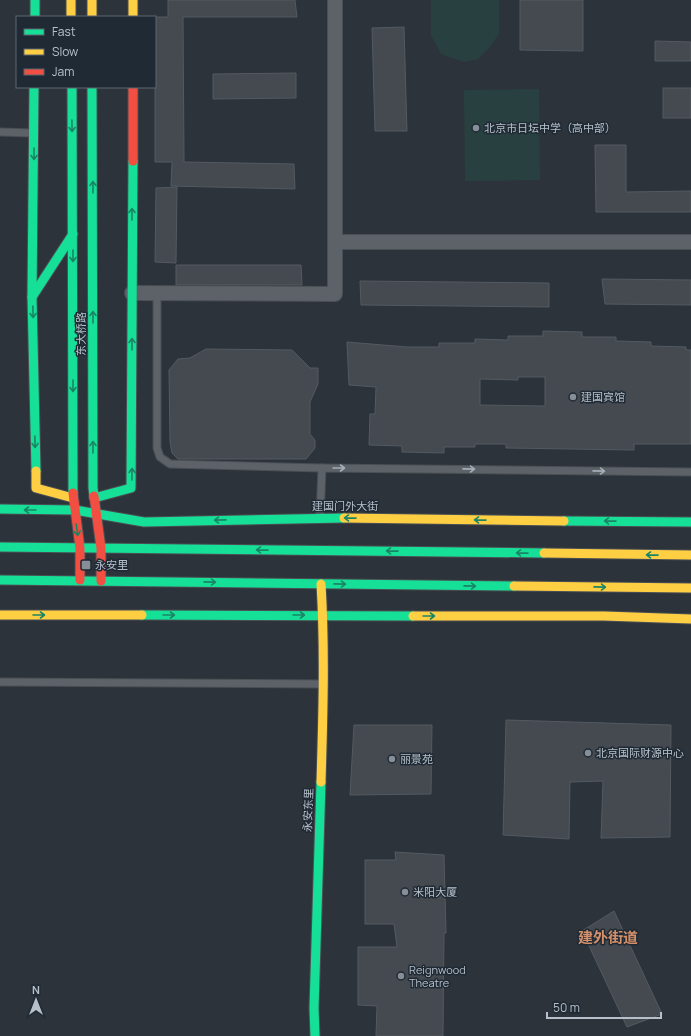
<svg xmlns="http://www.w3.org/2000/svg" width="691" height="1036" font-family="Manrope,'Noto Sans SC',sans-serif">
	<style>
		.green { fill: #294041 }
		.building { fill: #454a50; stroke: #545a61; fill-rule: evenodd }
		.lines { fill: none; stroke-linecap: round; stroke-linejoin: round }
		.lane-casing { stroke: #4a4f54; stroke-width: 9 }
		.street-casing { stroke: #4a4f54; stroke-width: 16 }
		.fast-casing { stroke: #4a4f54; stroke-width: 11 }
		.slow-casing { stroke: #4a4f54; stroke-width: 11 }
		.jam-casing { stroke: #4a4f54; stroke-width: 11 }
		.lane { stroke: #5d6268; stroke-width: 7 }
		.street { stroke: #5d6268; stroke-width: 14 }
		.fast { stroke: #16e098; stroke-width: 9 }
		.slow { stroke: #ffcf43; stroke-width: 9 }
		.jam { stroke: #f24e42; stroke-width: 9 }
		.oneway { stroke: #1a8566 }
		.oneway2 { stroke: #a5adb6 }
		.poi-dot { fill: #868f98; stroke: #1f2a35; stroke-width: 1.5 }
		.labels { text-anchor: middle; stroke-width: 3; stroke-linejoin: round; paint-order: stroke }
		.poi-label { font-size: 11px; fill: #b7c0ca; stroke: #1f2a35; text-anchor: start }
		.street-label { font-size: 11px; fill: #b7c0ca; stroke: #1f2a35 }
		.district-label { font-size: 15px; font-weight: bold; fill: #d38f6a; stroke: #1f2a35 }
	</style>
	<rect width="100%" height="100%" fill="#2c333a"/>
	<!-- green -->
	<g class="green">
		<polygon points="431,0 499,0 499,34 489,48 478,59 464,62 441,54 431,35"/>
		<polygon points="539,89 540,180 465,181 464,90"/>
	</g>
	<!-- building -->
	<g class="building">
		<polygon points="168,0 295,0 297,17 183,17 184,162 294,164 295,189 171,186 172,162 155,162 155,17 168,17"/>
		<polygon points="520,0 583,0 583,51 520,50"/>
		<polygon points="404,27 407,131 375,131 372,28"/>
		<polygon points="655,41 691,42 691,61 655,61"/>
		<polygon points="296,73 296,98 213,99 213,74"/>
		<rect x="663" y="88" width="28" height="30"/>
		<polygon points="595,145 626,145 626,192 691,191 691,212 596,212"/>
		<polygon points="177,187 176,263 155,262 156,188"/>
		<polygon points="176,265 301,265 302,285 176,285"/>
		<polygon points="602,279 691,280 691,305 605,304"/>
		<polygon points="360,281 549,283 549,307 361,305"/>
		<path d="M543,331l39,1v5h34v4l35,1v4l35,1v3h5v94h-57v6l-128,-2v-4h-31v3h-31v6l-42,-1v-6l-33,-1 1,-31h5l1,-27 -27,-2 -2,-43 60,5h32v-4h36v-4l33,1v-4h35zM518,377h27v29l-65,-1v-26l38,1z"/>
		<polygon points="206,349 292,350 310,368 318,368 318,384 310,402 310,434 315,440 315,448 306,459 178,459 172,453 170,442 169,370 178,359 190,358"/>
		<polygon points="506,720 671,725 670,837 601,838 603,781 570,782 569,839 503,835"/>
		<polygon points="354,725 432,725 431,794 350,795"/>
		<polygon points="395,852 444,855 446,933 444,933 443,1036 376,1036 377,1006 358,1005 358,947 397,947 394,924 365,924 365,860 396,860"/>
		<polygon points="614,911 662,1014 627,1027 582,931"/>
	</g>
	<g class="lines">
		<!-- lane casing -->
		<g class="lane-casing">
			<g id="lane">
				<polyline points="0,132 32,133"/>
				<polyline points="157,294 157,448 160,457 170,464 322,468"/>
				<polyline points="320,518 322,468 691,472"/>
				<polyline points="0,682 324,684"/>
			</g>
		</g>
		<!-- street casing -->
		<g class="street-casing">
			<g id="street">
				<polyline points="335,242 691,242"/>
				<polyline points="132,293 335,294 335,0"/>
			</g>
		</g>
		<!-- fast casing -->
		<g class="fast-casing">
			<g id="fast">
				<polyline points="35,0 35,17"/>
				<polyline points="34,87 32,297 36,471"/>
				<polyline points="72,87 73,493"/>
				<polyline points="92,87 93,488 94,496"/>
				<polyline points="32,297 73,234"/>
				<polyline points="94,498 131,488 133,161"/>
				<polyline points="0,509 75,510 144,522 344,518"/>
				<polyline points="564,521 691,522"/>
				<polyline points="0,547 544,553"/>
				<polyline points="0,580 514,586"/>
				<polyline points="142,615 413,616"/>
				<polyline points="315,1036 314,1008 321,782"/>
			</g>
		</g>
		<!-- slow casing -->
		<g class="slow-casing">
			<g id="slow">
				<polyline points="71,0 71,17"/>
				<polyline points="92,0 92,17"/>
				<polyline points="133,0 133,17"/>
				<polyline points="36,471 36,488 73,498"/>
				<polyline points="344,518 564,521"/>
				<polyline points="544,553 691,555"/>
				<polyline points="514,586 691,588"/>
				<polyline points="0,615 142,615"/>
				<polyline points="413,616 604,616 691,619"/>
				<path d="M321,782c2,-66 4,-132 0,-198"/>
			</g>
		</g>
		<!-- jam casing -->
		<g class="jam-casing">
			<g id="jam">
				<polyline points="133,161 133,87"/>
				<polyline points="73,493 80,548 80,580"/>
				<polyline points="94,496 101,548 101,581"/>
			</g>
		</g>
		<!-- lane -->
		<use href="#lane" class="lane"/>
		<!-- street -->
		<use href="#street" class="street"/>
		<!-- fast -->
		<use href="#fast" class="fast"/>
		<!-- slow -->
		<use href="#slow" class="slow"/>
		<!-- jam -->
		<use href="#jam" class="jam"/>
	</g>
	<!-- one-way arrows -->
	<defs><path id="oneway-shaft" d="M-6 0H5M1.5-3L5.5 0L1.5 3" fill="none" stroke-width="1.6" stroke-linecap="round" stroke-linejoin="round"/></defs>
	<g class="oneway">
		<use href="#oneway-shaft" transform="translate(72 126) rotate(89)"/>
		<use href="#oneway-shaft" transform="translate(34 154) rotate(90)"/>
		<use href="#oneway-shaft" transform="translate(93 187) rotate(-90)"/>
		<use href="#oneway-shaft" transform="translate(132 214) rotate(-90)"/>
		<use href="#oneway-shaft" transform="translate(73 256) rotate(90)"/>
		<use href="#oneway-shaft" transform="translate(33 312) rotate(89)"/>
		<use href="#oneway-shaft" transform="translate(93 317) rotate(-90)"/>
		<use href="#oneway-shaft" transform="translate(132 344) rotate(-90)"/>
		<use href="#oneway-shaft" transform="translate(73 386) rotate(90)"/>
		<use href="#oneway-shaft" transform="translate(35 442) rotate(89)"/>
		<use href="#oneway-shaft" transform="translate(93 447) rotate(-90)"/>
		<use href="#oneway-shaft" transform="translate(132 474) rotate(-89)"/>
		<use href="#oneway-shaft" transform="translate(30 510) rotate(-180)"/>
		<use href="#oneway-shaft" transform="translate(350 518) rotate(-179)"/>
		<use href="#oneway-shaft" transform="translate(220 520) rotate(179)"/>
		<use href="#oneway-shaft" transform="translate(480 520) rotate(-179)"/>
		<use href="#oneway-shaft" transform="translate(610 521) rotate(-179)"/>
		<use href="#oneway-shaft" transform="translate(77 530) rotate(82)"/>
		<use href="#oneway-shaft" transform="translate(262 550) rotate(-179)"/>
		<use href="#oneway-shaft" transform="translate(392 551) rotate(-179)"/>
		<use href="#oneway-shaft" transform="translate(522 553) rotate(-179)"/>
		<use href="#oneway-shaft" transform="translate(652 555) rotate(-179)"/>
		<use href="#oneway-shaft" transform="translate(210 582) rotate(1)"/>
		<use href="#oneway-shaft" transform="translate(340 584) rotate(1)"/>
		<use href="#oneway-shaft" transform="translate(470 586) rotate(1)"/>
		<use href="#oneway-shaft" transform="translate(600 587) rotate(1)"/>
		<use href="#oneway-shaft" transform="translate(39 615)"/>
		<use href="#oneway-shaft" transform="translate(169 615)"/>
		<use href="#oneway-shaft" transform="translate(299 615)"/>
		<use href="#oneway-shaft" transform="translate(429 616)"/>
	</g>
	<g class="oneway2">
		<use href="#oneway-shaft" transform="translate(339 468)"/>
		<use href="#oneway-shaft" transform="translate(469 469) rotate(1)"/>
		<use href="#oneway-shaft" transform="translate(599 471) rotate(1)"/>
	</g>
	<!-- markers -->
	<g class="poi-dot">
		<circle cx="476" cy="128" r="4"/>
		<circle cx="573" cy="397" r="4"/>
		<rect x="81" y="560" width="10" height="10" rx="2"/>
		<circle cx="588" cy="753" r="4"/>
		<circle cx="392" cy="759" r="4"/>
		<circle cx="405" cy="892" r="4"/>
		<circle cx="401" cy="976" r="4"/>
	</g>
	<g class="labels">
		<!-- poi labels -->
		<g class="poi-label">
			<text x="484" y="132">北京市日坛中学（高中部）</text>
			<text x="581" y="401">建国宾馆</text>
			<text x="95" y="569">永安里</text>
			<text x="596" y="757">北京国际财源中心</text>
			<text x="400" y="763">丽景苑</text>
			<text x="413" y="896">米阳大厦</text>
			<text x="409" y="974">Reignwood<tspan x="409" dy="13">Theatre</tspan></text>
		</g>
		<!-- street labels -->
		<g class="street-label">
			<text transform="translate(81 334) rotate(-90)" y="4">东大桥路</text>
			<text x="345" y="510">建国门外大街</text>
			<text transform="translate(308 810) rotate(-88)" y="4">永安东里</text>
		</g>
		<!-- district labels -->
		<g class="district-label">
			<text x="608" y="943">建外街道</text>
		</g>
	</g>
	<!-- legend -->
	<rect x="16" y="16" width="140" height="72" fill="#1f2a35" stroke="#5c6671"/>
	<rect x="24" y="29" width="20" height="6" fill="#16e098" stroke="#5c6671"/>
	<text x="52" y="36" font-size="12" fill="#b7c0ca">Fast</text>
	<rect x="24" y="49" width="20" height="6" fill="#ffcf43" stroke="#5c6671"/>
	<text x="52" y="56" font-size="12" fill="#b7c0ca">Slow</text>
	<rect x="24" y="69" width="20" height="6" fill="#f24e42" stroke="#5c6671"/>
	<text x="52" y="76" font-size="12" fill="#b7c0ca">Jam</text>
	<!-- north arrow -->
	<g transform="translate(36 1000)" stroke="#1f2a35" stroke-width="3" paint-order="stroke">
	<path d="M0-3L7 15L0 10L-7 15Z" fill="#b7c0ca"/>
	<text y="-6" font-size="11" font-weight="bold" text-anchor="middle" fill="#b7c0ca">N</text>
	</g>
	<!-- scale -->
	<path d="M547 1012v6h114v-6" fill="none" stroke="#b7c0ca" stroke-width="2"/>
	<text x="553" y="1012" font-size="12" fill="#b7c0ca" stroke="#1f2a35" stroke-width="3" paint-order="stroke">50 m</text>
</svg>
